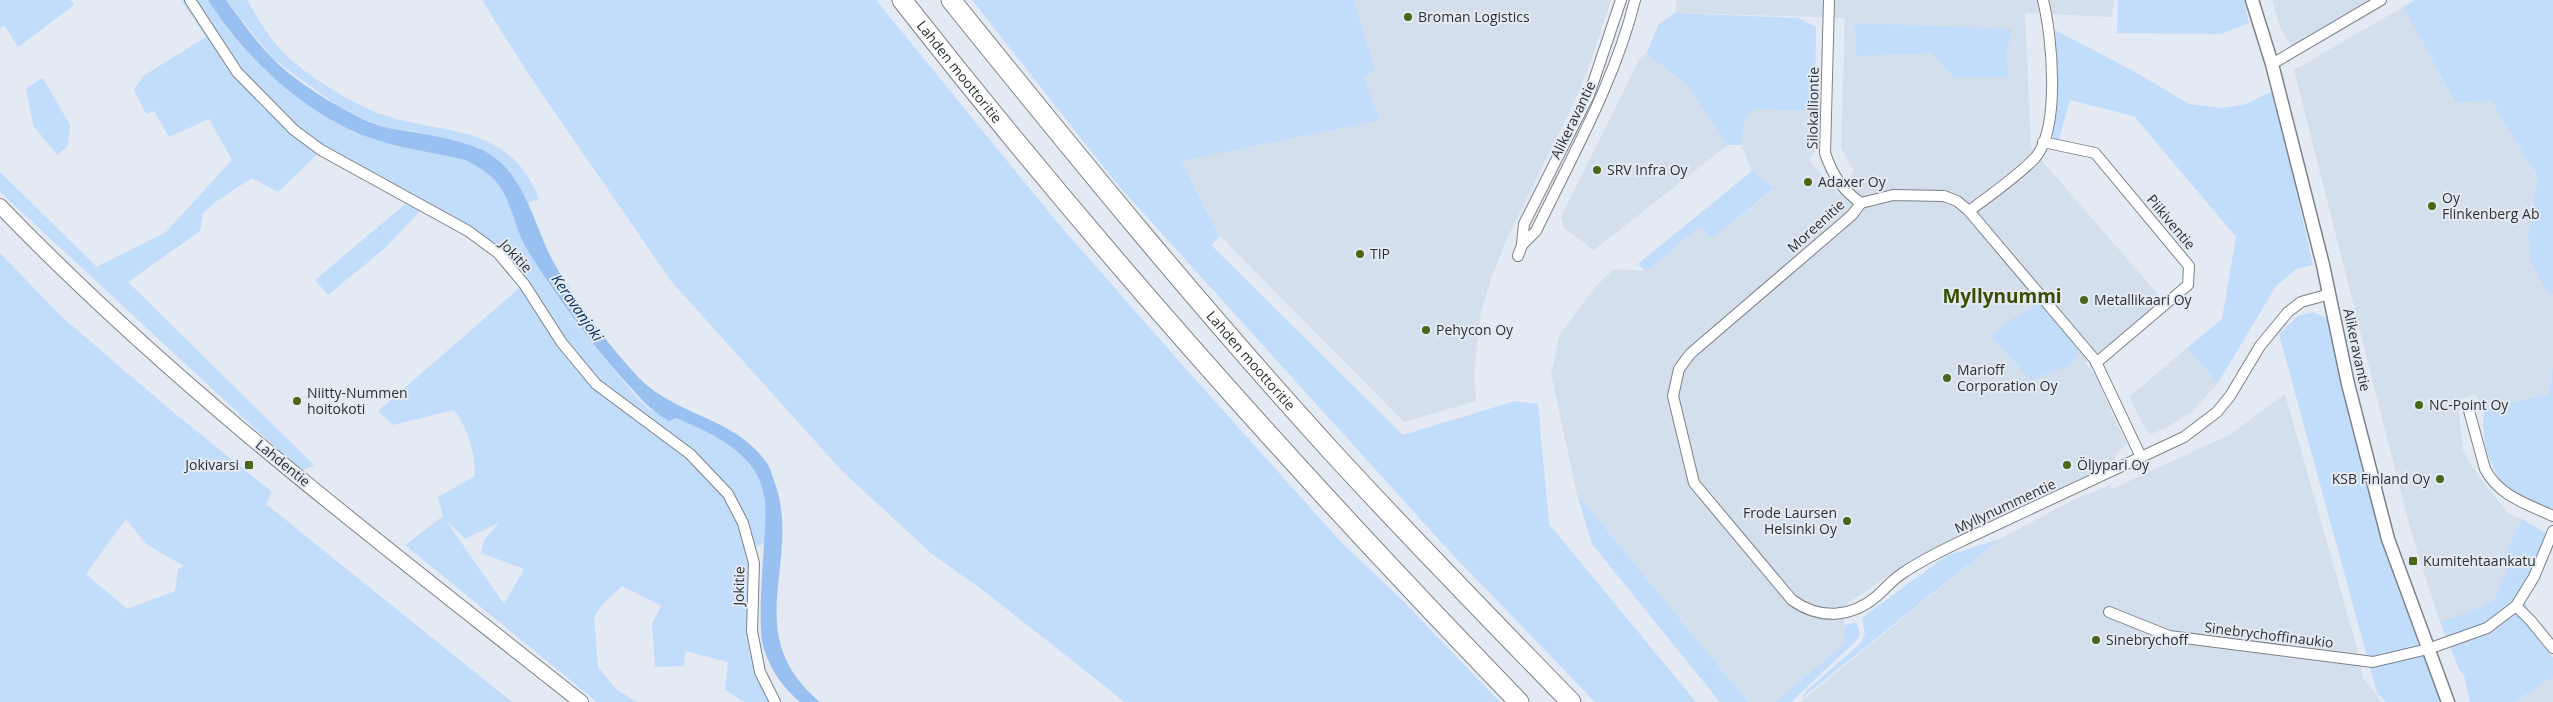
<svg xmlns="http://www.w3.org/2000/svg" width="2553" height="702" font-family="'Open Sans',sans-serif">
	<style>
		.built { fill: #d4dfed }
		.green { fill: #c2dcfc; fill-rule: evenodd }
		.water { fill: #98c0f1 }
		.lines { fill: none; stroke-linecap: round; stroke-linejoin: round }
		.minor-casing { stroke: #7c8289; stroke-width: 12 }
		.tertiary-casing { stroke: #7c8289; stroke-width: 15 }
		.secondary-casing { stroke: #7c8289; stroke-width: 16 }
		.motorway-casing { stroke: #7c8289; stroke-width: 21 }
		.minor { stroke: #fff; stroke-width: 10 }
		.tertiary { stroke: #fff; stroke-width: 12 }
		.secondary { stroke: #fff; stroke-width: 14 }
		.motorway { stroke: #fff; stroke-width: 19 }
		.poi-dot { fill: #4a6619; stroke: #e4eaf3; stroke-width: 2 }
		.labels { text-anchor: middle; stroke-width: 4; stroke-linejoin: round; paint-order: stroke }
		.poi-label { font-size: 14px; fill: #2e3134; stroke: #e4eaf3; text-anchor: start }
		.street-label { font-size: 14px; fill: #2e3134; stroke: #e4eaf3 }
		.water-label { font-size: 15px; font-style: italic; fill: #09315d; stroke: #e4eaf3 }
		.district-label { font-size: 19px; font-weight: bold; fill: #364f03; stroke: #e4eaf3 }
	</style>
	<rect width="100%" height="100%" fill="#e4eaf3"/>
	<!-- built -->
	<g class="built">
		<polygon points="1354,0 1611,0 1590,64 1576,98 1506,241 1492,276 1481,311 1474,374 1476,401 1404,422 1220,236 1205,209 1182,161 1194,159 1375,70"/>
		<polygon points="1676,0 2114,0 2112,17 2025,13 2031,148 2163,300 2085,363 2095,375 2127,445 2117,452 2114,463 1914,558 1841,608 1846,634 1844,644 1775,702 1748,702 1577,494 1551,374 1560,334 1595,287 1614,269 1646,271 1701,226 1712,239 1774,189 1752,171 1741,145 1746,115 1758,109 1816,111 1818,112 1816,150 1809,160 1839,195 1854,171 1841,148 1845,18 1676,13"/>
		<polygon points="2272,0 2375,0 2293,48 2280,28"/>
		<polygon points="2403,7 2456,103 2491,99 2538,179 2528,233 2530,260 2545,289 2553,295 2553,365 2549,394 2484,409 2475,394 2462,399 2459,414 2463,451 2479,477 2509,514 2522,519 2502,559 2509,565 2495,598 2484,606 2440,622 2411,532 2294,70"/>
		<polygon points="1646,54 1686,84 1728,145 1594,250 1564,228 1561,217 1640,58"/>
		<polygon points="2187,348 2218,383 2193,411 2166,428 2151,434 2146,430 2129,397"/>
		<polygon points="2285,394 2357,648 2363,678 2382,702 1800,702 2000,539 2073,500 2110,485 2112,489 2231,434"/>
		<polygon points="2553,677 2553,702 2514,702 2535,688"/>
	</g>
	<!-- green -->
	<g class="green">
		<polygon points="0,0 71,0 74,5 18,47 5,26 0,28"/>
		<path d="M181,0h27c36,58 96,113 160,137 31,12 65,15 97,23 52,23 40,52 64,93 24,39 51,78 82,113 8,9 31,40 40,44 8,4 18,5 26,8 35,13 79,36 88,76 4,17 1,33 -1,49l-13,7 1,81 8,41 15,30h-31l-19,-12 3,-28 -43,-11 -1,15 -29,1 -3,-43 9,-18 -39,-20 -19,18 -9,13 4,50 18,22 21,13h-40l-192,-157 38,-29 -5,-19 37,-21c0,-25 -6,-45 -21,-66l-61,15 -15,-14 146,-127 -26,-31 -73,-47 -41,43 -56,46 -13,-15 89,-75 20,1 -102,-56 -44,42 -26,-14 -34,22 -15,13 -3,18 -72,51 186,183 -13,6 -301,-279v-20l97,95 69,-35 66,-72 -23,-41 -40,18 -15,-26 -8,3 -12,-24 9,-14 63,-39zM445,519l20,20 34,-16 -15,17 -3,13 43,16 -20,35z"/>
		<path d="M226,0h21c8,14 17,29 27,42 20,26 63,52 92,66 66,31 140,7 173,91l-11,4 -11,-20 -23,-26 -81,-26 -27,-3 -40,-16 -73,-53z"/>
		<polygon points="482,0 876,0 1057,222 1177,359 1340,541 1401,599 1500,702 1125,702 984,591 932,554 842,471 671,281 529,75"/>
		<polygon points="972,0 1354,0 1375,70 1363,77 1380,120 1182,161 1205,209 1220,236 1211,245 1403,435 1515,401 1538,404 1549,524 1696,702 1595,702 1452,554 1117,184"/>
		<polygon points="2118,0 2244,0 2249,23 2221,34 2117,33"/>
		<polygon points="2415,0 2553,0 2553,295 2545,289 2530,260 2528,233 2538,178 2491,100 2456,103 2403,7"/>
		<polygon points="1675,13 1799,18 1816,27 1815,111 1758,109 1746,115 1741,145 1728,145 1686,84 1646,54 1659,24"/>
		<polygon points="1855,23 2012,29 2006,57 2009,77 1953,77 1932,53 1856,56"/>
		<polygon points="2055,30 2137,73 2189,104 2222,108 2246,104 2273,91 2313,265 2296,269 2276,286 2218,383 2187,348 2222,319 2236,237 2134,116 2070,100 2058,142 2053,137 2057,77"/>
		<polygon points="43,78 70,125 68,146 57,155 33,125 26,88"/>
		<polygon points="1752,171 1774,188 1712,239 1701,226 1646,271 1638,264"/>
		<path d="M0,253l63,65 105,90 104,84 -6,12 246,198h-512zM126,519l20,25 38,22 -6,4 -3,21 -48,18 -41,-35z"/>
		<polygon points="2039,304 2077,347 2078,355 2068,366 2031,380 1991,336 2012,319"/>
		<polygon points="2313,312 2328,319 2343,388 2450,702 2386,702 2377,693 2279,334 2298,316"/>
		<path d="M2553,365v146c-13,-8 -30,-10 -42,-20 -22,-18 -31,-55 -27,-82l65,-15z"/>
		<polygon points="1577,494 1748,702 1720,702 1592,544"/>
		<polygon points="2522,519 2551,536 2523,595 2528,610 2537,622 2529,627 2553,658 2553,677 2514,702 2470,702 2464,676 2459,669 2440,622 2484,606 2495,598 2509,565 2502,559"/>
		<polygon points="2000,539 1802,698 1806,691 1861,643 1865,633 1862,618 1946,556"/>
		<polygon points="1856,622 1860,633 1857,640 1791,702 1775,702 1844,644 1845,625"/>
	</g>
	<!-- water -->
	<path class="water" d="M208,0h18c15,20 30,42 47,59 22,23 85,63 115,69 29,5 84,12 106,29 34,26 41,72 61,108 24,40 52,79 84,113 37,38 96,39 128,85 4,6 6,16 9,23 25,80 -37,148 44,216h-20c-16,-13 -30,-33 -36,-53 -7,-20 -1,-82 0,-106 2,-28 5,-52 -12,-76 -19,-25 -48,-37 -76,-49l-7,3c-22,-13 -30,-25 -47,-43 -35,-39 -65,-81 -93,-125 -24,-40 -12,-69 -64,-93 -32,-8 -66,-11 -97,-23 -63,-23 -124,-80 -160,-137z"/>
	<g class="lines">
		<!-- minor casing -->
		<g class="minor-casing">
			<g id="minor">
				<polyline points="190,0 237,72 294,130 321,150 468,231 498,253 524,284 562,343 596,384 690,454 728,494 743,523 754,563 752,631 760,672 775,702"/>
				<path d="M1829,0l-4,153c7,21 17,37 36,50"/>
				<polyline points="2272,64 2381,0"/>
				<polyline points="2043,142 2095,153 2189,266 2188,285 2096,363"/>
				<path d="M1969,211c19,-14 50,-36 66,-53 26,-30 17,-122 8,-158"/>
				<path d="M1522,245l14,-14c36,-75 79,-150 99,-231"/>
				<polyline points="1518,256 1522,245 1524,224 1589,95 1621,0"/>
				<path d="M2468,407l17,62c14,27 42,35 68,47"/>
				<path d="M2141,457l-46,-97 -126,-149 -12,-10 -13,-5 -51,-1 -32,8 -9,12 -162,139 -11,15 -6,27 21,87 98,117c28,20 59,18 85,-4 9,-8 16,-17 26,-23 20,-14 42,-24 65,-35l216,-101 33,-25 13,-16 30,-50 28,-34 13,-10 29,-8"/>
				<polyline points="2516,606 2531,621 2553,648"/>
				<polyline points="2109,612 2169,636 2373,662 2428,649 2487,628 2516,606 2534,577 2553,531"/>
			</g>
		</g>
		<!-- tertiary casing -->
		<g class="tertiary-casing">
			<polyline id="tertiary" points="2252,0 2272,64 2323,265 2348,384 2388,539 2448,702"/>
		</g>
		<!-- secondary casing -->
		<g class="secondary-casing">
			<path id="secondary" d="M0,206c177,184 382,338 581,496"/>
		</g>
		<!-- motorway casing -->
		<g class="motorway-casing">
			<g id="motorway">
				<path id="s1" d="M902,0c192,245 400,478 617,702"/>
				<path id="s2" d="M951,0c124,154 249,307 382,453 78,85 158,167 238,249"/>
			</g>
		</g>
		<!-- minor -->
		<use href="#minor" class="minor"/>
		<!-- tertiary -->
		<use href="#tertiary" class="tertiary"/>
		<!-- secondary -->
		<use href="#secondary" class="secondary"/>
		<!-- motorway -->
		<use href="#motorway" class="motorway"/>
	</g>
	<!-- markers -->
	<g class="poi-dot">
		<circle cx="1408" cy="17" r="5"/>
		<circle cx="1597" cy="170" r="5"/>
		<circle cx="1808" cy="182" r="5"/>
		<circle cx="2432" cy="206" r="5"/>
		<circle cx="1360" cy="254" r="5"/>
		<circle cx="2084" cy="300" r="5"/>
		<circle cx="1426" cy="330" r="5"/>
		<circle cx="1947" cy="378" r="5"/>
		<circle cx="297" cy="401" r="5"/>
		<circle cx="2419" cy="405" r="5"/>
		<rect x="244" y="460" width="10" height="10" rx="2.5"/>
		<circle cx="2067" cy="465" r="5"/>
		<circle cx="2440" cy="479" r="5"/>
		<circle cx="1847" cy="521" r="5"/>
		<rect x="2408" y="556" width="10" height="10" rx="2.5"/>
		<circle cx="2096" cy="640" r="5"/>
	</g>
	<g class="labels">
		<!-- poi labels -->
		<g class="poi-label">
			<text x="1418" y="22">Broman Logistics</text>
			<text x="1607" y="175">SRV Infra Oy</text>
			<text x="1818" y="187">Adaxer Oy</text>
			<text x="2442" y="203">Oy<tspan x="2442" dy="16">Flinkenberg Ab</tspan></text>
			<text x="1370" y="259">TIP</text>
			<text x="2094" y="305">Metallikaari Oy</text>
			<text x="1436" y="335">Pehycon Oy</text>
			<text x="1957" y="375">Marioff<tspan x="1957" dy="16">Corporation Oy</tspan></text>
			<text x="307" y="398">Niitty-Nummen<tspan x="307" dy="16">hoitokoti</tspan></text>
			<text x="2429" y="410">NC-Point Oy</text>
			<text x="239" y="470" text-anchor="end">Jokivarsi</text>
			<text x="2077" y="470">Öljypari Oy</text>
			<text x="2430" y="484" text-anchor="end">KSB Finland Oy</text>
			<text x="1837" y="518" text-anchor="end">Frode Laursen<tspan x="1837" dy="16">Helsinki Oy</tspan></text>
			<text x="2423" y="566">Kumitehtaankatu</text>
			<text x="2106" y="645">Sinebrychoff</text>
		</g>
		<!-- street labels -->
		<g class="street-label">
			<text dy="5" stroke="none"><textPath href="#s1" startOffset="92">Lahden moottoritie</textPath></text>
			<text transform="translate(1813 108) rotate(-89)" y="5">Silokalliontie</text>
			<text transform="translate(1573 120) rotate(-64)" y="5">Alikeravantie</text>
			<text transform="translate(2171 222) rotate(50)" y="5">Piikiventie</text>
			<text transform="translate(1816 226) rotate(-42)" y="5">Moreenitie</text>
			<text transform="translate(516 256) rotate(47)" y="5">Jokitie</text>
			<text transform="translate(2357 350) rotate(78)" y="5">Alikeravantie</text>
			<text dy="5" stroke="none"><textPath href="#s2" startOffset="469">Lahden moottoritie</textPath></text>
			<text transform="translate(283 463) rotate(39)" y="5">Lahdentie</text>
			<text transform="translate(2005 506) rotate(-25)" y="5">Myllynummentie</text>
			<text transform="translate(739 586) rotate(-89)" y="5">Jokitie</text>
			<text transform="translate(2269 635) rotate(7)" y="5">Sinebrychoffinaukio</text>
		</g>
		<!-- water labels -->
		<g class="water-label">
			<text transform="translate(577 308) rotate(55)" y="5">Keravanjoki</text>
		</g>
		<!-- district labels -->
		<g class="district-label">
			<text x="2002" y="303">Myllynummi</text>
		</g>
	</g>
</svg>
